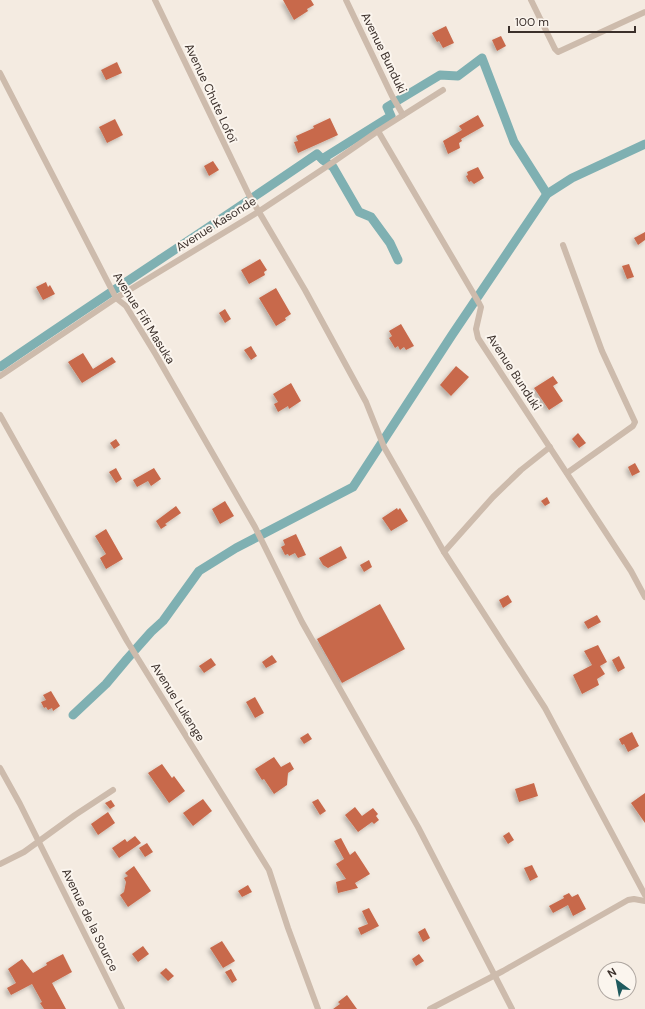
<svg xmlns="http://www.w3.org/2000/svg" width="645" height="1009" font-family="'DM Sans',sans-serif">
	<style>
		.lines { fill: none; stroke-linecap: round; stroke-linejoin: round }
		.canal { stroke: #7fb0b2; stroke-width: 9 }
		.building { fill: #c8694b; filter: url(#shadow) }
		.minor { stroke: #cdbbac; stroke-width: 6 }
		.labels { text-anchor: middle; stroke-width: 4; stroke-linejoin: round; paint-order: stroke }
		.street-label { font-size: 12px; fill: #3b302b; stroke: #fbf5ee }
	</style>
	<defs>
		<filter id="shadow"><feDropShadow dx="-2.5" dy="2.5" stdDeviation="2" flood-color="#0004"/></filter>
	</defs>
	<rect width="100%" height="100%" fill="#f4ebe1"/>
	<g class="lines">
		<!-- canal -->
		<g class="canal">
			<polyline points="323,160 333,167 359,212 371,217 390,243 398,260"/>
			<path d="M0,367c105,-72 212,-141 317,-213l5,5 69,-43 -4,-9 53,-32 18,1 24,-18 32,84 33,52"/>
			<polyline points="73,715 106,684 127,659 151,632 163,621 199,571 236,548 353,487 452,335 547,194 572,178 645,144"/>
		</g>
	</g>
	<!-- building -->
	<g class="building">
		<polygon points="283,0 311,0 314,5 307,9 308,11 294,20"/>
		<polygon points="446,26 454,43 443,48 439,41 437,42 432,33"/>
		<polygon points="501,36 506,46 497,51 492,40"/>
		<polygon points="117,62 122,73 106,80 101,70"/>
		<polygon points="478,115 484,126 461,139 462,141 459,143 460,148 448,154 443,141 462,130 459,126"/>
		<polygon points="330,118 338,135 298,153 294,142 298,141 296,136 314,128 313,126"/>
		<polygon points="115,119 123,135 107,143 99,127"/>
		<polygon points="213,161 219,170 209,176 204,166"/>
		<polygon points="478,167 484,178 474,184 471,181 469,182 466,176 468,175 467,172"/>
		<polygon points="645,232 645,240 638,245 634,238"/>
		<polygon points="260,259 267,270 264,272 265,275 249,284 241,270"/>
		<polygon points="629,264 634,277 627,279 622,266"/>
		<polygon points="46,282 48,287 50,285 55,294 43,300 36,287"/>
		<polygon points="276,288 291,314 285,318 286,320 276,326 259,298"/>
		<polygon points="225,309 231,319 225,323 219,313"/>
		<polygon points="401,324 414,346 406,350 404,347 400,350 398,346 395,348 389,338 392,336 389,331"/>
		<polygon points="251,346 257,356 251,360 244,350"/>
		<polygon points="83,353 93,369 112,357 116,362 82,383 68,362"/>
		<polygon points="456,366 469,377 451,396 440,385"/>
		<polygon points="553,376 558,383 553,386 563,401 549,410 534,388"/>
		<polygon points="291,383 301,401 289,409 288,406 278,412 274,404 278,402 273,394"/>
		<polygon points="578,433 586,443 579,448 572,439"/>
		<polygon points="116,439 120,445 114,449 110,443"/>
		<polygon points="635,463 640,472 632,476 628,467"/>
		<polygon points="116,468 122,479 116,483 109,472"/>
		<polygon points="154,468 161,479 151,486 148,481 137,487 133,480"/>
		<polygon points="547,497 550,503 545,506 541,501"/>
		<polygon points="225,501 234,516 220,524 212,509"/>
		<polygon points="176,506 181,513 165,524 167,525 161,529 156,521"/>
		<polygon points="397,508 398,510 400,508 408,521 391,531 382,518"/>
		<polygon points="106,529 123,559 106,569 100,558 106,554 95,536"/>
		<polygon points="296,534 306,555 298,558 295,553 289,556 288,554 285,555 281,547 285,545 283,540"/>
		<polygon points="341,546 347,558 328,568 323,565 319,558"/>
		<polygon points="369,560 372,567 364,572 360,565"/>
		<polygon points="508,595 512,602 503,608 499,600"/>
		<polygon points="380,604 405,649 342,683 317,639"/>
		<polygon points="597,615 601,622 588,629 584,622"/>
		<polygon points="598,645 607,662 600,666 605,674 597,679 599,685 582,694 573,675 592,665 584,651"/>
		<polygon points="272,655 277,662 266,668 262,662"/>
		<polygon points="619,656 625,668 618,672 612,660"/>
		<polygon points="211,658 216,665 204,673 199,666"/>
		<polygon points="51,691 60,706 53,711 52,708 48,710 46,707 44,708 41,702 46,700 43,695"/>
		<polygon points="255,697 264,713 255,718 246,702"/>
		<polygon points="632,732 639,746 628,752 624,744 622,745 619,739"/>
		<polygon points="308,733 312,739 304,744 300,738"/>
		<polygon points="274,757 281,767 290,762 294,769 288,773 287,785 274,794 264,779 262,780 255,769"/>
		<polygon points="162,764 172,778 174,776 185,791 169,803 148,773"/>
		<polygon points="534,783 538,796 519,802 515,789"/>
		<polygon points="645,793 645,823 631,803"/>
		<polygon points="203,799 212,811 193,826 183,813"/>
		<polygon points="318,799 326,811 320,815 312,802"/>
		<polygon points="111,800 115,806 110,809 105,803"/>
		<polygon points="355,807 362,816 373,808 378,814 376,816 379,820 374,824 372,822 358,832 345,815"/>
		<polygon points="108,812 115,823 98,835 91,824"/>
		<polygon points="509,832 514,840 508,844 503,836"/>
		<polygon points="135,836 141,843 119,858 112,848 125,839 127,842"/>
		<polygon points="341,838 350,855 355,851 370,874 355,883 358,888 338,893 336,882 346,879 336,864 344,859 334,841"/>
		<polygon points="147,843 153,852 145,857 139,848"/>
		<polygon points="532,865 538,877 530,881 524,868"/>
		<polygon points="134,866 151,891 128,907 120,895 124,892 126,882 124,878 128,876 125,873"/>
		<polygon points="248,885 252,892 242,897 238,891"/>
		<polygon points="569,893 572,897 578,894 586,909 573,916 568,905 553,913 549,906 564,898 563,896"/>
		<polygon points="369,908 379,926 361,935 358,928 368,924 362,911"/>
		<polygon points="425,928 430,938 423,942 418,932"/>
		<polygon points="222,941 235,961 223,968 210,948"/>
		<polygon points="143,946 149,954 138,962 132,954"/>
		<polygon points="63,954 72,972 52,983 66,1009 44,1009 40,1003 42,1002 32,984 11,995 7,988 16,983 8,969 22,959 33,973 47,965 46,963"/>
		<polygon points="419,954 424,961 416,966 412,959"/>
		<polygon points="166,968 174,976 168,981 160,973"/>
		<polygon points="231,969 237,980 232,983 225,972"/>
		<polygon points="347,995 357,1009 333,1009 340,1004 338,1002"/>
	</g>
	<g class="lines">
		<!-- minor -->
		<g class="minor">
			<polyline points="155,0 249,195 305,290 366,402 384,447 444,552 545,708 645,895"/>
			<polyline points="346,0 392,96 403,115"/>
			<polyline points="531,0 555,49 558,52 645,12"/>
			<polyline points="0,73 116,298 126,306 156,355 255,527 302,622 418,827 512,1009"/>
			<polyline points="378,131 479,303 481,307 476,329 478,338 631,571 645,597"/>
			<polyline points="563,245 602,351 635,422 633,426 567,473"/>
			<polyline points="0,376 116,298 258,212 326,167 378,131 443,90"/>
			<polyline points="0,415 127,641 269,870 288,928 318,1009"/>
			<polyline points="444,552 493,497 521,470 550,447"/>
			<polyline points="0,768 20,804 122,1009"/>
			<polyline points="0,864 24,852 75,815 113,790"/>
			<polyline points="430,1009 503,971 628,900 634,899 645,901"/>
		</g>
	</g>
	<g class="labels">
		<!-- street labels -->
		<g class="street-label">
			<text transform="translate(384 53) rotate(64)" y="4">Avenue Bunduki</text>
			<text transform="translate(211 93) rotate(65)" y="4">Avenue Chute Lofoï</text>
			<text transform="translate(216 224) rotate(-32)" y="4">Avenue Kasonde</text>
			<text transform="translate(144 318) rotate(58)" y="4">Avenue Fifi Masuka</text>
			<text transform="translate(514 372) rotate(57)" y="4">Avenue Bunduki</text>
			<text transform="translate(178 702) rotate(58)" y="4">Avenue Lukenge</text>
			<text transform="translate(90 920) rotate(64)" y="4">Avenue de la Source</text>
		</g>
	</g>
	<!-- north arrow -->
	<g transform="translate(617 981) rotate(328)"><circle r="19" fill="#fbf5ee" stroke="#aea6a0"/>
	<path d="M0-3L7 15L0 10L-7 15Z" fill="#1f5a5e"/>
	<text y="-6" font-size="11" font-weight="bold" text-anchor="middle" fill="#3b302b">N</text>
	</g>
	<!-- scale -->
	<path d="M509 26v6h126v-6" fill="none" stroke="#3b302b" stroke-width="2"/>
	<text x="515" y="26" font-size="12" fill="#3b302b" stroke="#fbf5ee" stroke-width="3" paint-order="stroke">100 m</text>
</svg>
